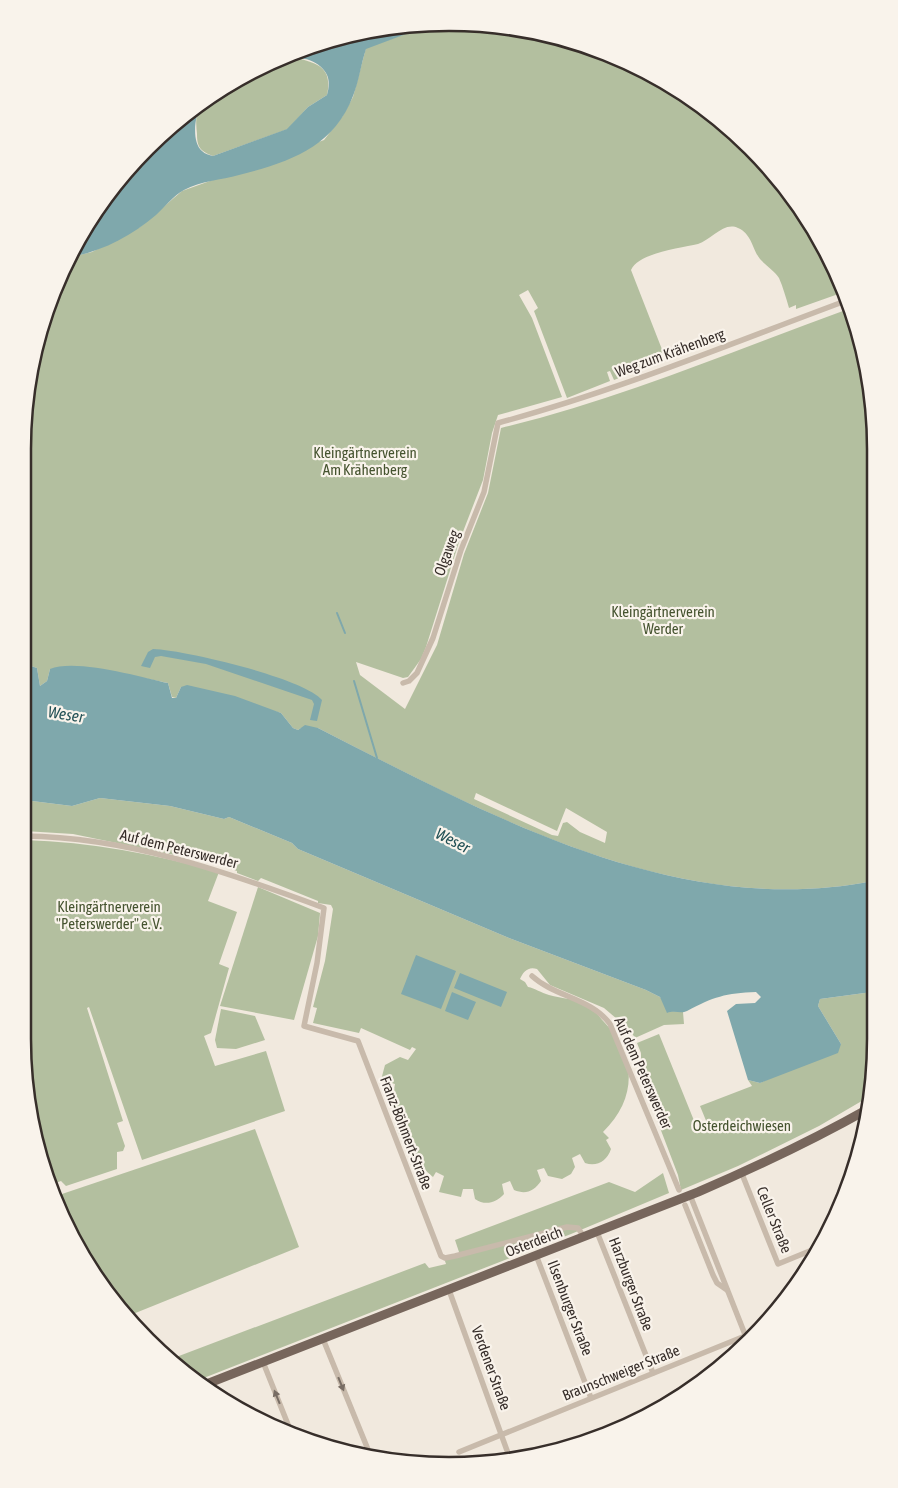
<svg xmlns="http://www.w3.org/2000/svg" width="898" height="1488" font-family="'Asap Condensed',sans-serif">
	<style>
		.green { fill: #b3bf9f; fill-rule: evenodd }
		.water { fill: #7fa8ac }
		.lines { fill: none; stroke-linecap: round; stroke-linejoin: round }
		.stream { stroke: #7fa8ac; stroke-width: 2 }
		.street { stroke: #c8baab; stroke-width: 5.5 }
		.primary { stroke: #77665c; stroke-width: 9 }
		.oneway { fill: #786d64 }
		.labels { text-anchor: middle; stroke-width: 4.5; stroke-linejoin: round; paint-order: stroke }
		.street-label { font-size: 15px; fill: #372e2a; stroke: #f9f3eb }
		.park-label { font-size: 15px; fill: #45532f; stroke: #f9f3eb }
		.water-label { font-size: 16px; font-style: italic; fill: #225055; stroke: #f9f3eb }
		.rim { fill: none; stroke: #372e2a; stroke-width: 2.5 }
	</style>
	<rect width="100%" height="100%" fill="#f1e9de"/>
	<!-- green -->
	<g class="green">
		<path d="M477,23l82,14 78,29 71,44 62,58 48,68 26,56 -48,17v-4l-7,3c-3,-10 -6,-21 -10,-30 -5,-8 -13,-12 -19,-19 -8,-10 -8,-25 -22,-31 -14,-7 -27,12 -40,16 -17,4 -60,9 -67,26l32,82 -5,2 2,8 -46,18 -4,-9 -3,1 3,9 -43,17 -33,-87 4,-3 -10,-18 -9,5 13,23 30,79 -64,18 -6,18 -9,47 -24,62 -33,105 -5,12 -13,18 -5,1 -47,-16 4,13 45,34 32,-64 27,-91 24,-61 13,-65c120,-29 234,-78 350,-120l24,113 -2,460c-198,39 -386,-67 -555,-153h-17l-3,2 -5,-2 -12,-15 -100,-26 -5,11 -4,-1 -4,-14 -69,-14h-49l-3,12 -7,5 -3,-18 -12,-4 1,-270 29,-108 16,-29 21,-5 48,-25 42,-36 142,-51 18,-23 11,-20 13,-49 64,-23zM476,793l81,38 9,-23 41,24 -2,11 -25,-11 -13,-10 -4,1 -5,13 -6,-1 -78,-36z"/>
		<path d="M296,58c22,5 37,10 31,37l-19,12 -20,22 -75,27c-13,-5 -16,-9 -16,-22 -1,-10 -2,-18 3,-27 10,-19 74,-45 96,-49z"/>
		<path d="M100,798l70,8 54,13 5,-2 63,26 6,6 211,89 137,52 14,7 11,14 12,1 1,12 -20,1 -29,13 -5,-8 -26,-22 -54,-23 -13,-16c-9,-3 -14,3 -17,10l5,3 3,5c7,1 13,6 21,8 13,4 28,3 40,11 6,4 11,12 16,17 32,34 32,76 -2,109l6,6 -3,2 5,9c-4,12 -14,18 -26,14l-5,-9 -8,4 3,9 -4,7 -9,5 -14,-3 -4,-8 -7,2 4,11c-7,10 -15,14 -27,9l-4,-9 -8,3 2,10c-8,9 -19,12 -29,5l-2,-10h-10l-2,8 -22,-5 5,-16 -8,-4 -3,5c-30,-25 -46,-54 -38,-93l-14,-4 4,-15 15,-8 8,3 8,-11 -4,-2 -2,3 -49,-22 -2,5 -46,-10 4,-15 -4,-1 12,-46 8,-52 -2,-4 -13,-2v-2l-57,-23 -3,3 -21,-8v-2l-42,-14 -1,2 -121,-25 -49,-3v-31l48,6z"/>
		<path d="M24,840c67,2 130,14 195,32l-11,29 29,11 -18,52 10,4 -18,65 -7,3 11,30 51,-15 19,60 -143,49 -53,-153 -2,1 36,113 -6,2 8,23 -2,5 -6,1v17l-51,17 -5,-5 -11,4 -5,-9 -22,-137z"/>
		<polygon points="258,887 320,913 318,936 294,1020 220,1006"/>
		<polygon points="872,992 872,1095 819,1126 738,1166 681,1190 678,1175 641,1078 641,1053 637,1043 659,1034 697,1128 707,1123 700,1106 752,1086 748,1080 760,1083 841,1044 818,1006 820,999"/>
		<polygon points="221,1009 255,1016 265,1040 236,1049 217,1048 215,1040"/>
		<polygon points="255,1129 299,1247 128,1316 110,1298 56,1196"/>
		<polygon points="663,1173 669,1193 571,1234 196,1381 171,1359 425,1263 429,1268 446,1264 444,1258 460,1255 455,1240 609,1182 635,1192"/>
	</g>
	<!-- water -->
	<g class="water">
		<path d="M430,25l-64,24c-5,15 -7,32 -13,47 -20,52 -64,66 -114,79 -18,5 -38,6 -55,15 -10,5 -20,18 -28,25 -25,21 -53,36 -85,42l39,-67 58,-61 33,-25c-6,11 -10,38 1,47 3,3 7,4 11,5l74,-27 21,-22 19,-12c3,-11 3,-20 -6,-28 -25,-23 -66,5 -90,16l4,-3 77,-35 81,-19z"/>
		<path d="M153,649c31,1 151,29 169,51l-5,21 -7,-1 4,-16 -2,-4 -106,-36 -45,-8 -6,1 -5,11 -9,-2 7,-14z"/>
		<path d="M25,664l12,4 3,18 7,-5 3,-12c25,-11 91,8 118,14l4,15h4l5,-11 6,-2 48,11 46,17 12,15 5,2 7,-5 13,3c170,86 357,192 555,153l-1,111 -52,7 -2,7 23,38 -3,9 -78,30 -12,-3 -21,-69 9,-7 19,-1 6,-6 -5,-5c-30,1 -43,5 -69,19 -6,3 -13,-1 -20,2l-7,-16 -14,-7 -137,-52 -211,-89 -6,-6 -63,-26 -5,2 -54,-13 -70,-8 -28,8 -48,-6z"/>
		<polygon points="416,955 456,971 441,1009 401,994"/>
		<polygon points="460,973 507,992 501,1007 454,988"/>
		<polygon points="452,992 476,1002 468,1020 445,1011"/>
	</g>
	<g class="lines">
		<!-- stream -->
		<g class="stream">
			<polyline points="337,613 345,633"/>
			<polyline points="354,681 377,758"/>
		</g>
		<!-- street -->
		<g class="street">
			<path d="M403,683l6,-2 8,-8 16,-35 28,-88 23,-58 14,-69c119,-32 234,-80 350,-123"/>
			<path d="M24,836c104,1 203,36 300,72l-7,55 -13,63 54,15 83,215 4,2 10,-2 112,-29 11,1 6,9"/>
			<path d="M532,976c23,21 59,22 78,48l69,166"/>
			<polyline points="742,1174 778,1264 817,1248"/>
			<polyline points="690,1195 746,1337"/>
			<polyline points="685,1205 713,1275 717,1283 727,1290"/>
			<polyline points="597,1232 653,1373"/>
			<polyline points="536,1255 591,1398"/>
			<polyline points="449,1290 509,1456"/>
			<polyline points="323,1339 369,1452"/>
			<polyline points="263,1362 291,1432"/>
			<polyline points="459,1452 750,1334"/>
		</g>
		<!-- primary -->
		<path class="primary" d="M204,1385l494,-193c58,-25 115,-52 170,-83"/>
	</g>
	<!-- one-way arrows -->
	<defs><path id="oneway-solid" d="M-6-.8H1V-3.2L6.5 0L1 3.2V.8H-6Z" transform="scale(1.25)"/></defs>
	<g class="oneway">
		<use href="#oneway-solid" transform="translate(341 1384) rotate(68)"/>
		<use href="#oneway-solid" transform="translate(277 1397) rotate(-112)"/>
	</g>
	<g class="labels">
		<!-- street labels -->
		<g class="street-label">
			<text transform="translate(670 353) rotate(-20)" y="5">Weg zum Krähenberg</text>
			<text transform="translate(447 553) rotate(-70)" y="5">Olgaweg</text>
			<text transform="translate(179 849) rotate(14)" y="5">Auf dem Peterswerder</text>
			<text transform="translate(643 1073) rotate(66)" y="5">Auf dem Peterswerder</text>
			<text transform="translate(406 1133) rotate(69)" y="5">Franz-Böhmert-Straße</text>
			<text transform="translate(774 1220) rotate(68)" y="5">Celler Straße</text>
			<text transform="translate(534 1242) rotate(-21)" y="5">Osterdeich</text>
			<text transform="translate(631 1284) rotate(69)" y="5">Harzburger Straße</text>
			<text transform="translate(570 1308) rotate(69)" y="5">Ilsenburger Straße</text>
			<text transform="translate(491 1368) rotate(70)" y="5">Verdener Straße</text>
			<text transform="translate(621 1373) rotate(-22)" y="5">Braunschweiger Straße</text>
		</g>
		<!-- park labels -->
		<g class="park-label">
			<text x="365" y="458">Kleingärtnerverein<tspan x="365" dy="17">Am Krähenberg</tspan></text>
			<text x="663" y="617">Kleingärtnerverein<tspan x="663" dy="17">Werder</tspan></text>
			<text x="109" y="912">Kleingärtnerverein<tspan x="109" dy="17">"Peterswerder" e. V.</tspan></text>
			<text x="742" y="1131">Osterdeichwiesen</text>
		</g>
		<!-- water labels -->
		<g class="water-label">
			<text transform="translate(66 714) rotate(9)" y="6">Weser</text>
			<text transform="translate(453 840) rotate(27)" y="6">Weser</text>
		</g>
	</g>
	<!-- crop -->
	<path d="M0 0H898V1488H0ZM449 31H449A418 418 0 0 1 867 449V1039A418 418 0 0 1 449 1457H449A418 418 0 0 1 31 1039V449A418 418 0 0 1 449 31Z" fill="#f9f3eb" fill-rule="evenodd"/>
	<path class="rim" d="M449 31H449A418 418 0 0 1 867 449V1039A418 418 0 0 1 449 1457H449A418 418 0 0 1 31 1039V449A418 418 0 0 1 449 31Z"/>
</svg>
